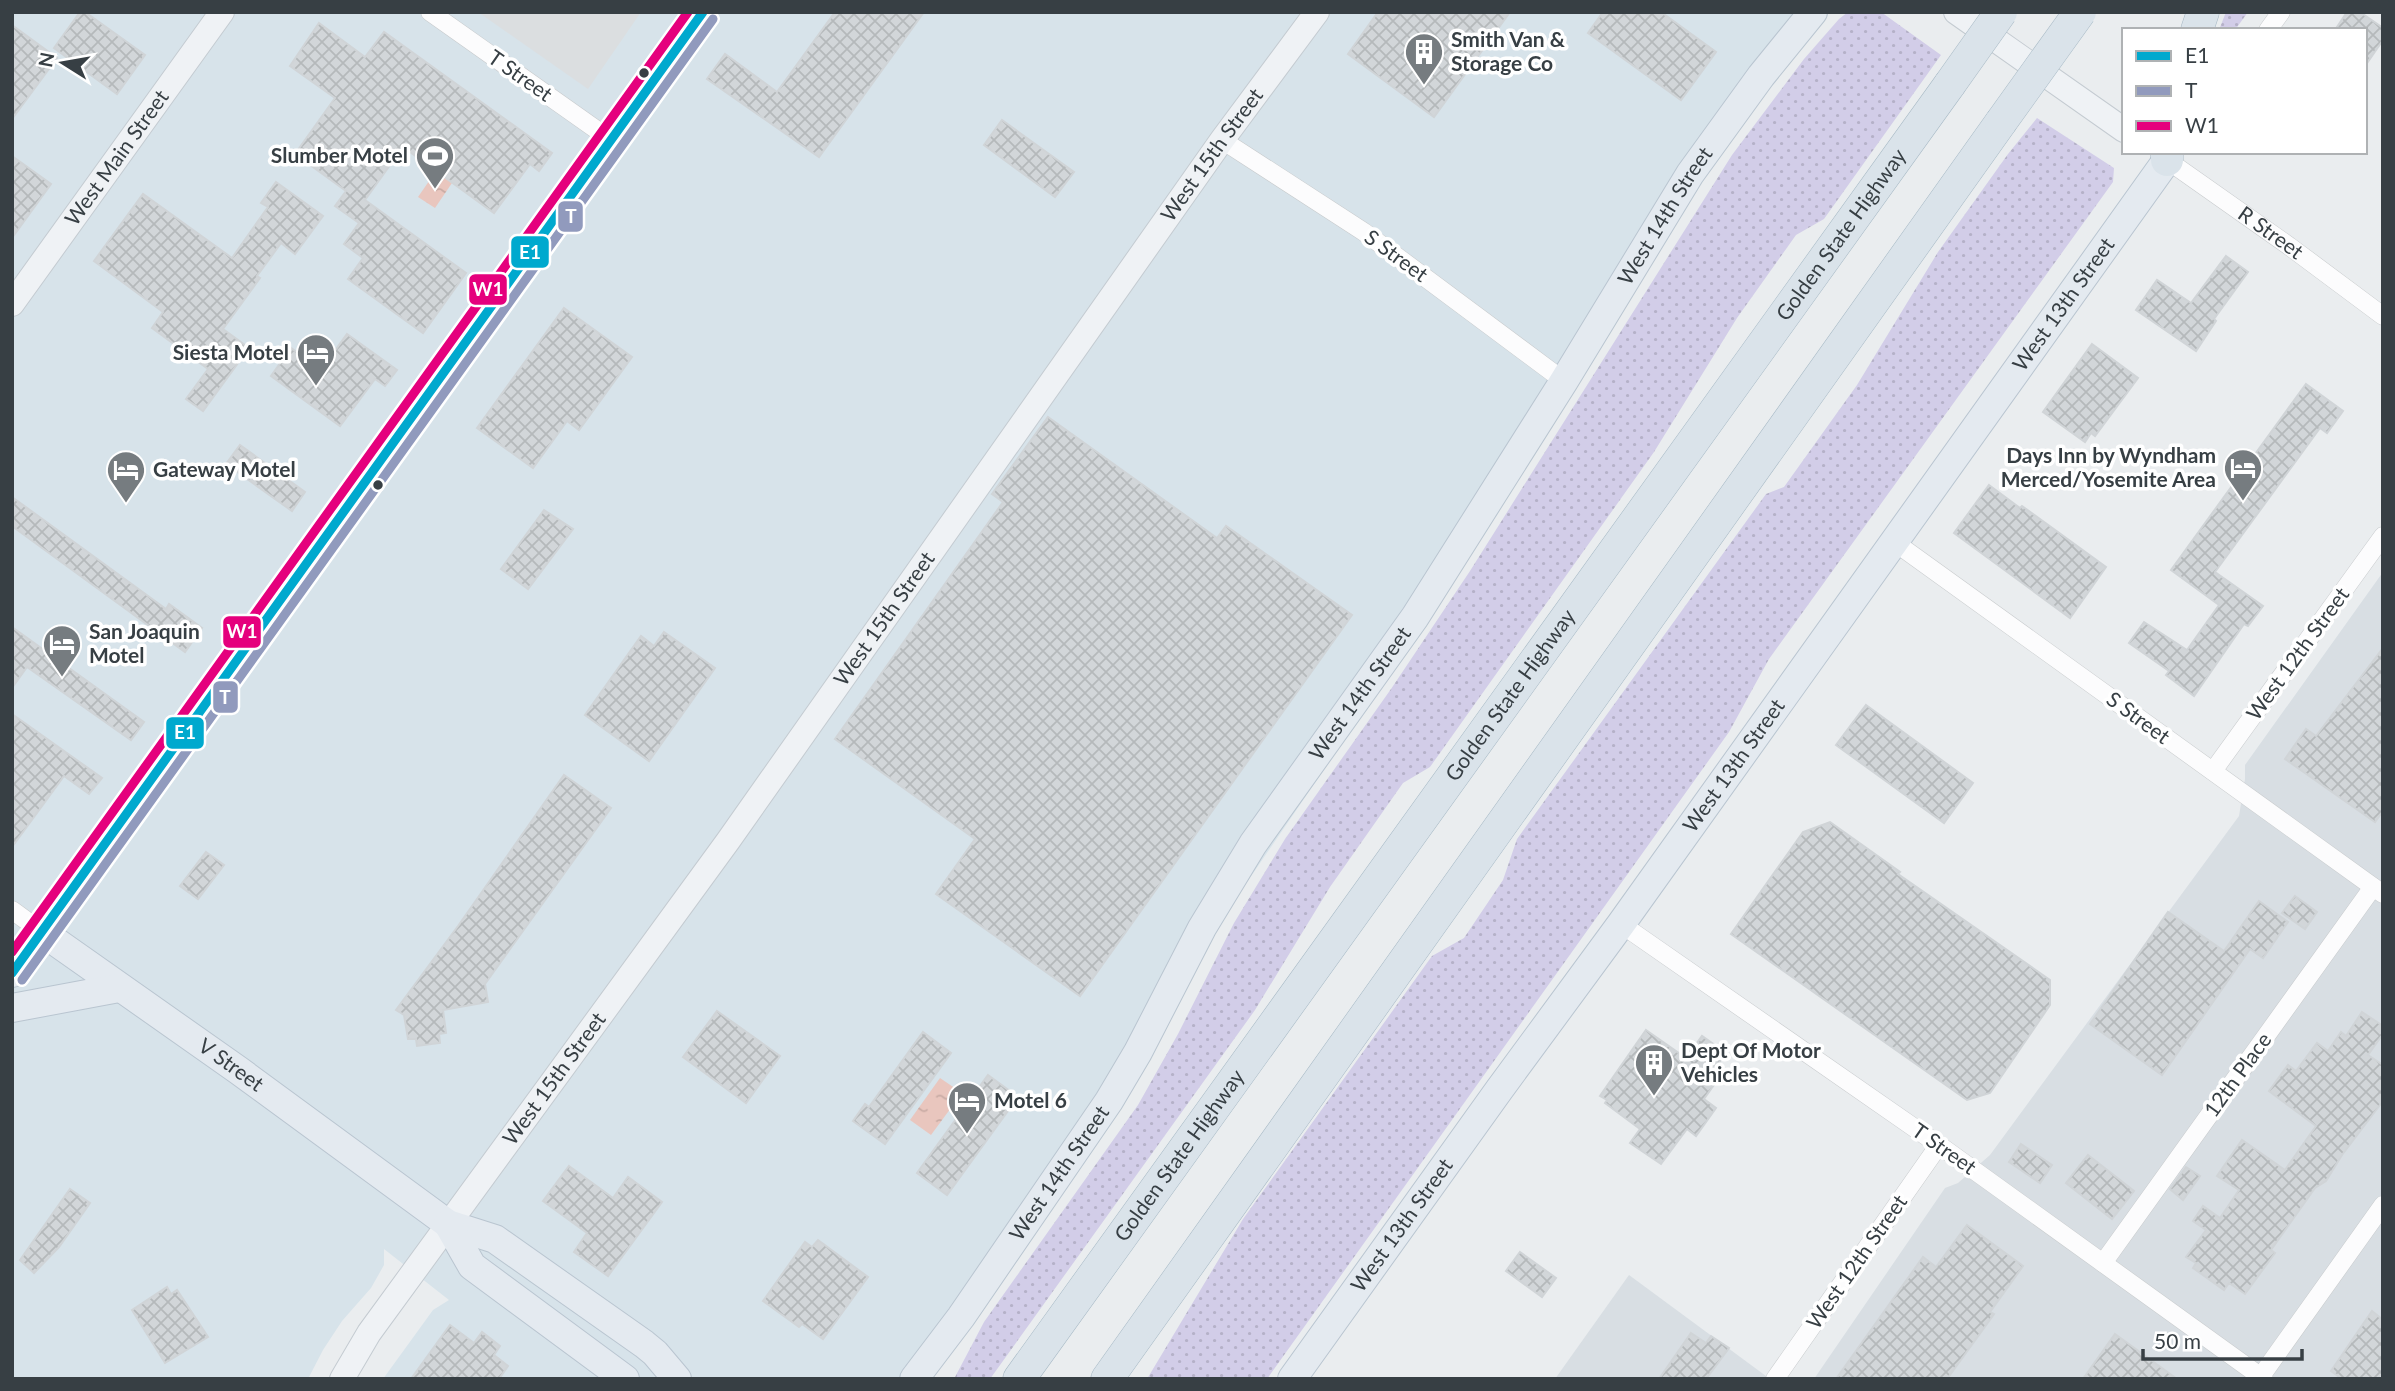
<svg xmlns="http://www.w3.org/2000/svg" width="2395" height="1391" font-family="Lato,sans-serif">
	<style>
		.residential { fill: #d8dee3 }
		.commercial { fill: #d7e3ea }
		.grass { fill: url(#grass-dots) }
		.parking { fill: #dbdee0 }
		.water { fill: url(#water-ripples) }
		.building { fill: url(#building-cross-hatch); stroke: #d0d4d7; stroke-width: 2 }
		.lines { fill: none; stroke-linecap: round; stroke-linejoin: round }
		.street-casing { stroke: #c8cbcd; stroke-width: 19 }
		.secondary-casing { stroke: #c4cbd1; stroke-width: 26 }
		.primary-casing { stroke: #b9c5d0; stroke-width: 30 }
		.highway-casing { stroke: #a7b9c5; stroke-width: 33 }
		.street { stroke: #fcfcfd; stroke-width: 18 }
		.secondary { stroke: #eff2f5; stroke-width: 24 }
		.primary { stroke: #e4eaf0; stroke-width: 28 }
		.highway { stroke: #dae3ea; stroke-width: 32 }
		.highway-bridge-casing { stroke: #a7b9c5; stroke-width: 33; stroke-linecap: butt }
		.highway-bridge { stroke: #dae3ea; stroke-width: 32 }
		.bus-1-casing { stroke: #fff; stroke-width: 14 }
		.bus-2-casing { stroke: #fff; stroke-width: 14 }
		.bus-3-casing { stroke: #fff; stroke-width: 14 }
		.bus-1 { stroke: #00a9ce; stroke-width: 9 }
		.bus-2 { stroke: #919abd; stroke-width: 9 }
		.bus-3 { stroke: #e5007d; stroke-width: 9 }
		.bus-dot { fill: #373f44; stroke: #fff; stroke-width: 2.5 }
		.labels { text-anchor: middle; stroke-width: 7; stroke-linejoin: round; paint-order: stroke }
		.poi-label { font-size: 21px; font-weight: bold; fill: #373f44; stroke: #fff; text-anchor: start }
		.street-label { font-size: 21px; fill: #373f44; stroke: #fff }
		.line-badge { stroke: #fff; stroke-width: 2.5 }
		.badge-label { font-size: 19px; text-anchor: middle; font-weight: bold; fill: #fff }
	</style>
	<defs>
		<pattern id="grass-dots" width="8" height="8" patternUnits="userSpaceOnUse" patternTransform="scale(1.75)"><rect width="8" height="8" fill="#d2cde8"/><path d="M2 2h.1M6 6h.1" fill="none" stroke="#b5b1c8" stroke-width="1.8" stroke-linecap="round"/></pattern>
		<pattern id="water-ripples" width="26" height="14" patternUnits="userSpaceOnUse" patternTransform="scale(1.75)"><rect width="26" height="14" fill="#e9c6be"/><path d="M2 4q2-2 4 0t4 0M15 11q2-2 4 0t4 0" fill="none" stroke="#c8aba4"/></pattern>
		<pattern id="building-cross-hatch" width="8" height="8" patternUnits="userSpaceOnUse" patternTransform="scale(1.75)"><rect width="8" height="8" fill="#d2d6d9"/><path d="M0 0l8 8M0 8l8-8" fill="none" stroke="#b5b9bb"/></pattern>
	</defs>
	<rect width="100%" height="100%" fill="#eaedef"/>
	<!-- residential -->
	<g class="residential">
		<polygon points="2383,572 2383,1379 1814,1379 1945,1188 1958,1183 1990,1155 2239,816 2245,779 2245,765"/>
		<polygon points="1629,1275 1770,1379 1555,1379"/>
	</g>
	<!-- commercial -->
	<polygon class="commercial" points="12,12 1798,12 1412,641 1230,907 928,1379 383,1379 433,1310 449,1300 384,1249 384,1265 371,1288 342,1321 323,1350 308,1379 12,1379"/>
	<!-- grass -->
	<g class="grass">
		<polygon points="1848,12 1881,12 1941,55 1824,219 1796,235 1737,318 1654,452 1430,767 1403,783 1330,887 1255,1010 990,1379 954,1379 984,1322 1138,1105 1178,1034 1234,923 1285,839 1391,689 1470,571 1732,155 1804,59 1839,19"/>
		<polygon points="2226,12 2248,12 2235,30 2219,30"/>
		<polygon points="2037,118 2114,168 2113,182 1769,659 1729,732 1267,1379 1147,1379 1243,1219 1432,956 1464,938 1503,880 1517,839 1766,494 1784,487 1857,385 1938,252 2008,154"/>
	</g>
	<!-- parking -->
	<polygon class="parking" points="478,12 641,12 588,89"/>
	<!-- water -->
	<g class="water">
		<polygon points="436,171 452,183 435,208 418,197"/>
		<polygon points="940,1078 962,1093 931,1135 910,1120"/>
	</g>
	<!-- building -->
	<g class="building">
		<polygon points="80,12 85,12 145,55 117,94 54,48"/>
		<polygon points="835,12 924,12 819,157 707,79 725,54 777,92"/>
		<polygon points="1378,12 1510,12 1434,117 1348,54"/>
		<polygon points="1603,12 1661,12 1716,52 1681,100 1588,33"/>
		<polygon points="2347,12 2360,12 2383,28 2383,40 2365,66 2365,30 2335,30"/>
		<polygon points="319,23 365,57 384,32 552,153 539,171 530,164 494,213 403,147 365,200 466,273 423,333 348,279 363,258 344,244 359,223 335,206 346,191 295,154 335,98 290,66"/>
		<polygon points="12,25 57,58 12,119"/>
		<polygon points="1002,120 1074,172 1055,197 984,145"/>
		<polygon points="12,156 51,184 12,238"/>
		<polygon points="276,182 323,216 295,254 281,243 257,276 260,278 223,329 249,348 203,411 186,399 208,369 152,328 163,312 94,261 143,194 232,258 268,207 261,203"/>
		<polygon points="2226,256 2248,272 2214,319 2216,321 2196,351 2136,310 2157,280 2191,303"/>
		<polygon points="564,308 632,357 579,430 567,421 533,468 477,428"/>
		<polygon points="347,334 397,370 385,386 375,379 340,426 271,376 291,348 321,370"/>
		<polygon points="2092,344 2138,378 2095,436 2091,433 2085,442 2043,412"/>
		<polygon points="2306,384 2343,411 2327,433 2320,428 2215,572 2263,606 2248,626 2244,624 2194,696 2166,675 2169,671 2129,643 2144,622 2187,650 2219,605 2171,570"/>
		<polygon points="1048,417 1217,538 1226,526 1352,615 1080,996 936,894 975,839 835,739 1003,502 992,494"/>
		<polygon points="240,445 305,492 292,511 226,464"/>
		<polygon points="1989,485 2020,508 2022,506 2106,567 2070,618 1954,533"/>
		<polygon points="12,497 166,609 169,604 202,628 185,652 12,526"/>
		<polygon points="544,510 573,529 528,589 501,569"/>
		<polygon points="12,627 144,722 131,740 27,667 12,688"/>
		<polygon points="664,632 715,668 649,761 585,715 641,636 654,646"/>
		<polygon points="2383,648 2383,811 2375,822 2285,759 2306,729 2316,736"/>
		<polygon points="1866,705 1973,783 1944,823 1836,745"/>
		<polygon points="12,714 102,778 89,794 64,776 12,847"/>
		<polygon points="564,775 611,808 485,984 488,1002 443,1010 446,1033 439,1034 440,1043 417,1046 416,1039 408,1039 404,1015 396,1010 458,926"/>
		<polygon points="1830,822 1900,872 1898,874 2050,980 2050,1005 1990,1093 1967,1100 1731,934 1803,832"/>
		<polygon points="206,852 224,865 198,899 180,886"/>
		<polygon points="2295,896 2317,912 2305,929 2282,913"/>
		<polygon points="2259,901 2288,922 2263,958 2250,949 2162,1075 2090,1024 2168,912 2224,951"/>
		<polygon points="717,1011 780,1056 746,1103 683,1057"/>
		<polygon points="2362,1012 2383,1026 2383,1034 2368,1055 2383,1065 2383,1101 2342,1155 2326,1181 2315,1188 2271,1250 2275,1253 2245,1294 2229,1283 2224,1290 2193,1268 2196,1263 2186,1257 2206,1230 2193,1221 2203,1206 2220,1218 2239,1190 2217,1176 2242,1140 2285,1170 2316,1126 2269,1091 2288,1065 2296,1071 2317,1043 2328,1051 2341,1032 2346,1036"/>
		<polygon points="1646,1030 1686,1058 1702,1036 1726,1053 1709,1077 1716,1082 1704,1099 1716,1108 1696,1136 1687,1129 1661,1164 1630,1143 1640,1129 1605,1103 1607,1100 1600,1096"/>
		<polygon points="923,1032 951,1053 885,1144 853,1121 865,1104 869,1107"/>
		<polygon points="988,1075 1018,1097 947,1195 917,1173"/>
		<polygon points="2021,1144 2052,1165 2040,1183 2009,1162"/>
		<polygon points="2088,1155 2134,1191 2112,1219 2066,1183"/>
		<polygon points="569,1166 613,1198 628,1177 662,1202 608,1276 574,1252 587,1233 543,1201"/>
		<polygon points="2186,1167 2200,1176 2183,1200 2170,1189"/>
		<polygon points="70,1189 90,1203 59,1247 34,1273 20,1260"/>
		<polygon points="1967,1225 2023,1266 1990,1312 1994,1314 1947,1379 1836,1379 1923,1257 1936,1267"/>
		<polygon points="818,1240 868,1277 823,1339 802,1324 799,1327 763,1301 805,1242 812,1247"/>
		<polygon points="1520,1252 1556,1278 1542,1297 1506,1271"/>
		<polygon points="167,1287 171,1294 177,1290 208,1337 165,1363 132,1310"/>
		<polygon points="2372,1311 2383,1320 2383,1379 2342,1379 2331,1371"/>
		<polygon points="450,1325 474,1343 482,1332 500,1346 494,1355 508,1366 499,1379 411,1379"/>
		<polygon points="1691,1333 1706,1343 1711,1336 1729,1348 1706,1379 1659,1379"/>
		<polygon points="2115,1334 2177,1379 2083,1379"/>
	</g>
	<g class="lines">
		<!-- street casing -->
		<g class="street-casing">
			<g id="street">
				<polyline points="430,12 611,140"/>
				<polyline points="2268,30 2281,12"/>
				<polyline points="1222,140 1364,232 1564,381"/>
				<path id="s1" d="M2171,155l-4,5 122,86 94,70"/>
				<polyline points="1893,541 2383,894"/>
				<polyline points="2213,771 2383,536"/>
				<polyline points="12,910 42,932"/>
				<polyline points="1621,924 1939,1145 2264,1379"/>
				<polyline points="2103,1263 2373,887"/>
				<polyline points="1775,1379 1939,1145"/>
				<polyline points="2259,1379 2383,1205"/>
			</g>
		</g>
		<!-- secondary casing -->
		<g class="secondary-casing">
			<g id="secondary">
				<polyline points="1956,12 2124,130"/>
				<path id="s2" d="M12,304l210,-292"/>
				<path id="s3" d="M342,1379l27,-46 359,-492 494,-701 95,-128"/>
			</g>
		</g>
		<!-- primary casing -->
		<g class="primary-casing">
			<g id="primary">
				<path id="s4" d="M42,932l196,138 210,154 47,15 149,105 11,9 22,26"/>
				<polyline points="12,973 703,12"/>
				<polyline points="12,1008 119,988"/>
				<polyline points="448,1224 472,1266 625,1379"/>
				<path id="s5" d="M914,1379l47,-62 148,-216 29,-49 64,-124 51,-84 162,-227 149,-236 126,-207 71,-98 52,-64"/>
				<path id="s6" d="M1292,1379l207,-289 122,-166 546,-764"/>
			</g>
		</g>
		<!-- highway casing -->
		<g class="highway-casing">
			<g id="highway">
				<polyline points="2197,30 2203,12"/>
				<polyline points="2167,160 2167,152"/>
				<path id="s7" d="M1019,1379l931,-1295"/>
				<polyline points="1107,1379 2001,122"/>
			</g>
		</g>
		<!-- street -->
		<use href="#street" class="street"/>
		<!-- secondary -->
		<use href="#secondary" class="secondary"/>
		<!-- primary -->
		<use href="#primary" class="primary"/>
		<!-- highway -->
		<use href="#highway" class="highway"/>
		<!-- highway-bridge casing -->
		<g class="highway-bridge-casing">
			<g id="highway-bridge">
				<polyline points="1950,84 2001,12"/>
				<polyline points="2001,122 2080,12"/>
			</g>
		</g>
		<!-- highway-bridge -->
		<use href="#highway-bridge" class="highway-bridge"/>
		<!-- bus-1 casing -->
		<g class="bus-1-casing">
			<polyline id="bus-1" points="12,973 703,12"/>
		</g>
		<!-- bus-2 casing -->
		<g class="bus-2-casing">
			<polyline id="bus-2" points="22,980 713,19"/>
		</g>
		<!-- bus-3 casing -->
		<g class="bus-3-casing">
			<polyline id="bus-3" points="12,952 688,12"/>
		</g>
		<!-- bus-1 -->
		<use href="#bus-1" class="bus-1"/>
		<!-- bus-2 -->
		<use href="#bus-2" class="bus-2"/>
		<!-- bus-3 -->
		<use href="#bus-3" class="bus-3"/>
	</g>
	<!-- icons -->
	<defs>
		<g id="building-pin" transform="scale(2.0125)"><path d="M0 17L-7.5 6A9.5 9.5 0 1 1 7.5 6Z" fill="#767c80" stroke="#fff"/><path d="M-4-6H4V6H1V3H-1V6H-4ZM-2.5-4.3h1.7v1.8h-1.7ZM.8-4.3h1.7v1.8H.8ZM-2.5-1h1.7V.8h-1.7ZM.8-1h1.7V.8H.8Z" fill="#fff"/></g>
		<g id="stadium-pin" transform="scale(2.0125)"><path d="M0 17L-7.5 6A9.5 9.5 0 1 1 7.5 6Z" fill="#767c80" stroke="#fff"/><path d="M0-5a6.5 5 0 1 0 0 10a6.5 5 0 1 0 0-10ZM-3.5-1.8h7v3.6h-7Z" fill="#fff"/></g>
		<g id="hotel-pin" transform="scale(2.0125)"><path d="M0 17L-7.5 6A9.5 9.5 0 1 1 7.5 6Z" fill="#767c80" stroke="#fff"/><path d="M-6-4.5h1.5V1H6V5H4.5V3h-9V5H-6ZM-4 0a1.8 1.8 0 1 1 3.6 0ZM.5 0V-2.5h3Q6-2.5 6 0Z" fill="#fff"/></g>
	</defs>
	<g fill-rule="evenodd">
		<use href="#building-pin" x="1424" y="52"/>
		<use href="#stadium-pin" x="435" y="156"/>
		<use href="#hotel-pin" x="316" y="353"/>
		<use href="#hotel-pin" x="2243" y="468"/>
		<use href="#hotel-pin" x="126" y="470"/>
		<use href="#hotel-pin" x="62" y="644"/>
		<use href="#building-pin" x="1654" y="1063"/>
		<use href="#hotel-pin" x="967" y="1101"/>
	</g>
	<!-- markers -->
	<g class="bus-dot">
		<circle cx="644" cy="73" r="6"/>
		<circle cx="378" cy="485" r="6"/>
	</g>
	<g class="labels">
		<!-- poi labels -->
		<g class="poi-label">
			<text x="1451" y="47">Smith Van &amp;<tspan x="1451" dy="24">Storage Co</tspan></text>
			<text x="408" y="163" text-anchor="end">Slumber Motel</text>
			<text x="289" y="360" text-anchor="end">Siesta Motel</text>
			<text x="2216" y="463" text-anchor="end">Days Inn by Wyndham<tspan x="2216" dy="24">Merced/Yosemite Area</tspan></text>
			<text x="153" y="477">Gateway Motel</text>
			<text x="89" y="639">San Joaquin<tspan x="89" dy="24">Motel</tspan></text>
			<text x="1681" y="1058">Dept Of Motor<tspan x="1681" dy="24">Vehicles</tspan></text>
			<text x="994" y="1108">Motel 6</text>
		</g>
		<!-- street labels -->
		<g class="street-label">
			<text transform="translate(520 76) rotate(35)" y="7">T Street</text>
			<text dy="7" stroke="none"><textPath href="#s3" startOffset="1502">West 15th Street</textPath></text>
			<text dy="7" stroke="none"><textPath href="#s2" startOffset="180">West Main Street</textPath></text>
			<text dy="7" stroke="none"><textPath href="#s5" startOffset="1386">West 14th Street</textPath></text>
			<text dy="7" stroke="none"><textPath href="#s1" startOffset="133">R Street</textPath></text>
			<text dy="7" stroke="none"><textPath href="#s7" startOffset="1409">Golden State Highway</textPath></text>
			<text transform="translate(1396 256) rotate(36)" y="7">S Street</text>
			<text dy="7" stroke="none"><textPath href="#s6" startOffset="1323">West 13th Street</textPath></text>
			<text dy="7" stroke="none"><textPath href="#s3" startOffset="934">West 15th Street</textPath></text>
			<text transform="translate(2298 654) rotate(-54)" y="7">West 12th Street</text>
			<text dy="7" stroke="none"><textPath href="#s5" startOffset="819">West 14th Street</textPath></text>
			<text dy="7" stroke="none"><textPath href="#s7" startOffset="842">Golden State Highway</textPath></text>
			<text transform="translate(2138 718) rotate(36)" y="7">S Street</text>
			<text dy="7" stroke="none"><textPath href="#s6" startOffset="756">West 13th Street</textPath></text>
			<text dy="7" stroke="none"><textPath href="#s4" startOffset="231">V Street</textPath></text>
			<text transform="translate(2238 1075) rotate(-54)" y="7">12th Place</text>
			<text dy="7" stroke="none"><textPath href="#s3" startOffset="368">West 15th Street</textPath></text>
			<text transform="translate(1944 1149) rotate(35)" y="7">T Street</text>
			<text dy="7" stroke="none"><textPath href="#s7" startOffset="275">Golden State Highway</textPath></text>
			<text dy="7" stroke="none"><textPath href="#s5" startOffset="252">West 14th Street</textPath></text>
			<text dy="7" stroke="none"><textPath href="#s6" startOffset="189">West 13th Street</textPath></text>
			<text transform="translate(1857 1262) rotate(-55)" y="7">West 12th Street</text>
		</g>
	</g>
	<g class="line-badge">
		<rect x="557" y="200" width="27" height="33" rx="7" fill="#919abd"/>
		<rect x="510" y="235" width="40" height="34" rx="7" fill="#00a9ce"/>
		<rect x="468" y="273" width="40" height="33" rx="7" fill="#e5007d"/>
		<rect x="222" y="615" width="40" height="34" rx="7" fill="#e5007d"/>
		<rect x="212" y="680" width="27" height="34" rx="7" fill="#919abd"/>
		<rect x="165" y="716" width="40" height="34" rx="7" fill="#00a9ce"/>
	</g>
	<g class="badge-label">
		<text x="571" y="223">T</text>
		<text x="530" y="259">E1</text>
		<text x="488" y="296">W1</text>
		<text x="242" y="638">W1</text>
		<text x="225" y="704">T</text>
		<text x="185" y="739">E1</text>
	</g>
	<!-- border -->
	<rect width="2395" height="1391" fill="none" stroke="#373f44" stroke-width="28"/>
	<!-- legend -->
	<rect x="2122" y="28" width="245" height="126" fill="#ffffff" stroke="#afb2b4" stroke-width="2"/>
	<rect x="2136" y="51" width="35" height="10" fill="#00a9ce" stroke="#afb2b4" stroke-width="2"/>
	<text x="2185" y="63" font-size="21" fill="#373f44">E1</text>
	<rect x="2136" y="86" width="35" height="10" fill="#919abd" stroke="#afb2b4" stroke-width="2"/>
	<text x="2185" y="98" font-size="21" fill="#373f44">T</text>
	<rect x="2136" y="121" width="35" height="10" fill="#e5007d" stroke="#afb2b4" stroke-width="2"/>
	<text x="2185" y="133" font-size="21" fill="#373f44">W1</text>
	<!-- north arrow -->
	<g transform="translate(63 63) rotate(281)" stroke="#ffffff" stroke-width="5" paint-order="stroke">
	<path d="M0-5L12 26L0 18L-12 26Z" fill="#373f44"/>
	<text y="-10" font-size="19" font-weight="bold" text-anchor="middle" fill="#373f44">N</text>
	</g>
	<!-- scale -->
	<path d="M2143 1349v10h159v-10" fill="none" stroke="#373f44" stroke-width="3.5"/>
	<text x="2154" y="1349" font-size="21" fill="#373f44" stroke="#ffffff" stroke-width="5" paint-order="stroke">50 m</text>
</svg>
